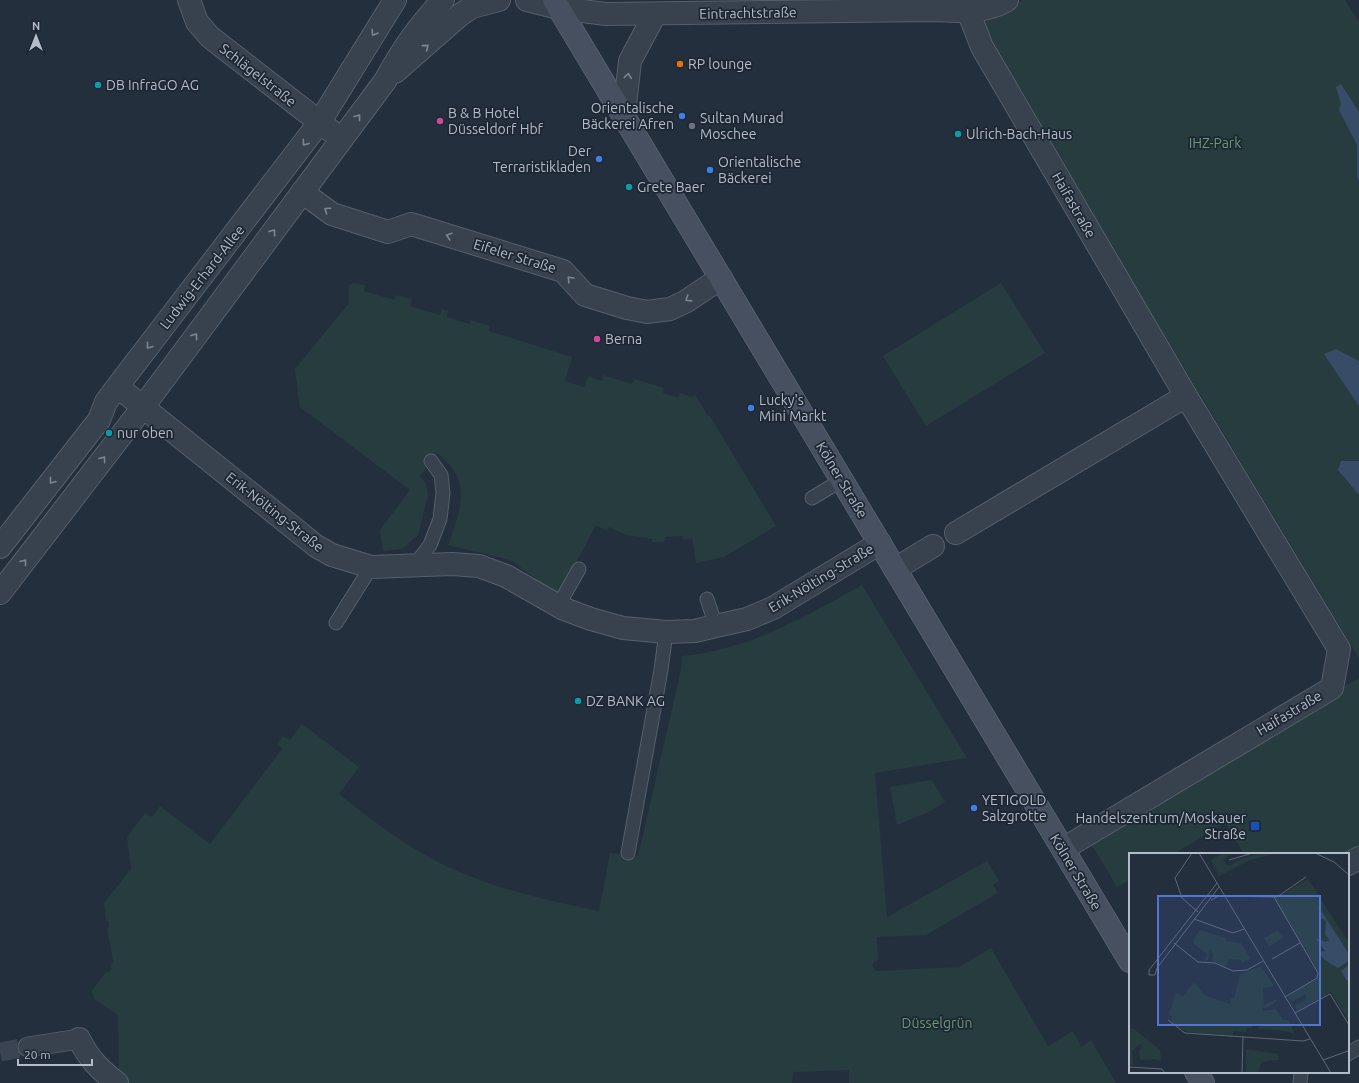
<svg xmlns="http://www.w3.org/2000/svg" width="1359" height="1083" font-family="Ubuntu,sans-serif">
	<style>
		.green { fill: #263c3f }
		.water { fill: #394c67 }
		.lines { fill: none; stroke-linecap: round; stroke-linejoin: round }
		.pedestrian-tunnel { stroke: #3a4453; stroke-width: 19; stroke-dasharray: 19 10; stroke-linecap: butt }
		.service-casing { stroke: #565f6c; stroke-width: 15 }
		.pedestrian-casing { stroke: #565f6c; stroke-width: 21 }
		.minor-casing { stroke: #565f6c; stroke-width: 24 }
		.secondary-casing { stroke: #565f6c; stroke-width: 24 }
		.service { stroke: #38414e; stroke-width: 13 }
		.pedestrian { stroke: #38414e; stroke-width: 19 }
		.minor { stroke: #38414e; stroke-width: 22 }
		.secondary { stroke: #465061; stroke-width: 22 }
		.oneway { stroke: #7c8592 }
		.food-dot { fill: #e8710a; stroke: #1d2633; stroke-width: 1.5 }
		.culture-dot { fill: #0f9aa8; stroke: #1d2633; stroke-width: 1.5 }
		.shop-dot { fill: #3f7fe0; stroke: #1d2633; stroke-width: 1.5 }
		.hotel-dot { fill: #d1479c; stroke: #1d2633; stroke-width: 1.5 }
		.worship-dot { fill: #6b7280; stroke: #1d2633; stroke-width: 1.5 }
		.transit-dot { fill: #1a4fb4; stroke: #1d2633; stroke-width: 1.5 }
		.labels { text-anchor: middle; stroke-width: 3.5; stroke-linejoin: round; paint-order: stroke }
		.street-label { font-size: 14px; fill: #b4bcc9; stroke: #1d2633 }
		.poi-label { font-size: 14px; fill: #b4bcc9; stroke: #1d2633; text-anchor: start }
		.park-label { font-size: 14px; fill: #6b9a76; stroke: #1d2633 }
		.inset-road { fill: none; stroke: #5e6776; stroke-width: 1 }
		.view { fill: #5274d3; fill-opacity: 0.15; stroke: #5274d3; stroke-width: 2 }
		.inset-edge { fill: none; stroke: #b4bcc9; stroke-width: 2 }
	</style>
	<rect width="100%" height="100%" fill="#242f3e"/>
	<!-- green -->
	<g class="green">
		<polygon points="1023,0 1345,0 1359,22 1359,658 978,27"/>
		<path d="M354,283l11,2 -1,6 30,9 2,-5 16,4 -2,7 30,9 2,-6 6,2 -1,6 22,7 2,-4 19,6 -1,5 83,26 -7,24 19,6 4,-11 14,5 1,-6 29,9 2,-5 30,9 -1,5 15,5 2,-5 11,4 4,-2 13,21h2l66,110 -52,31 -28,6 -4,-25 -9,2 -1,-4 -17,1 -1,5h-12v-3l-26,-4 -17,-8 -2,4 -11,-6 -36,68 -20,-11 -29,-22 -63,-15c13,-37 26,-63 -11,-92l-17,23 6,8 2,10 -10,41 -16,14 -19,2 -3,-21 30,-40 -110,-83 -1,-5 -4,-33 54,-66v-18z"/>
		<polygon points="1001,283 1045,353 926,426 883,356"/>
		<path d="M862,585l105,173 -92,15 12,144 100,-56 12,20 -6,4 5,8 -72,42 -49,2 1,23 -4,2 -2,3 3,6 84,-4 32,-19 57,98 25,-15 8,16 10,-7 25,43h-267v-13l-56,2 -1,11h-664l-9,-6 -1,-62 -24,-16 -1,-6 -2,-1 15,-20 2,1 4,-5 -2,-1 3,-6 -6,-33 2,-1v-6h-3l-2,-18 27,-34 -4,-32 18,-24 7,4 8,-11 50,38 72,-95 -5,-5 6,-8 7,4 12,-16 57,43 -20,27c34,27 69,54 109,73 48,22 100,34 151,44l11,-58 28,3 43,-186 1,-14c70,-7 120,-38 180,-71z"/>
		<polygon points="1359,678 1359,849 1348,854 1244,854 1225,823 1174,854 1130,854 1130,880 1117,887 1089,840"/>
		<polygon points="932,780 945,802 931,811 897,825 890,787"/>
	</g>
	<!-- water -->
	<g class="water">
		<polygon points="1341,84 1359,112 1359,180 1357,177 1357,145 1339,110 1341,104 1336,87"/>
		<polygon points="1336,349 1359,361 1359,406 1324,354"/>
		<polygon points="1341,461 1359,461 1359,495 1338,470"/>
	</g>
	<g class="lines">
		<!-- pedestrian-tunnel -->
		<polyline class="pedestrian-tunnel" points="0,1052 28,1047"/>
		<!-- service casing -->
		<g class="service-casing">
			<g id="service">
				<polyline points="812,498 842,480"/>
				<polyline points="414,566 430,545 440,519 443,493 441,475 431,461"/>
				<polyline points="707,599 716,626"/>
				<polyline points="558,606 579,569"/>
				<polyline points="336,623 371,567"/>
				<polyline points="628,853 661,670 666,632"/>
				<polyline points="1348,1054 1359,1047"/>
				<polyline points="1300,1083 1301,1072"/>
			</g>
		</g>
		<!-- pedestrian casing -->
		<g class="pedestrian-casing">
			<polyline id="pedestrian" points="28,1047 79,1039"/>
		</g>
		<!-- minor casing -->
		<g class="minor-casing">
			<g id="minor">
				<polyline points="189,0 197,22 210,37 331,131"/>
				<path d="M527,0l32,8 47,6 326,-4c26,1 52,4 75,-10"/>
				<polyline points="968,11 982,47 1186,396 1339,649 1332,688 1063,849"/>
				<polyline points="395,72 460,15 472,7 499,0"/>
				<polyline points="624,114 630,61 655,14"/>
				<polyline points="302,192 332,214 388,232 411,224 563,271 585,295 627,308 647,312 670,309 685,302 721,278"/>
				<polyline points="118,387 316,546 332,555 371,567 452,564 479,566 506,576 564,609 591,619 623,628 666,632 695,631 716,626 747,619 773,608 880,543"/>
				<polyline points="956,533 1186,396"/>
				<polyline points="0,547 99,420 106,402 114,391 319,123 395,0"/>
				<polyline points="895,569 933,546"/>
				<path d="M0,593l143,-186 242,-326c18,-33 33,-54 58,-81"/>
				<polyline points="1348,864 1359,858"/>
				<path d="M79,1039c10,20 20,30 38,44"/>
			</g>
		</g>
		<!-- secondary casing -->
		<g class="secondary-casing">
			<g id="secondary">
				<polyline points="554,0 1130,961"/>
				<polyline points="1196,1072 1203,1083"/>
			</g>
		</g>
		<!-- service -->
		<use href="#service" class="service"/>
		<!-- pedestrian -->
		<use href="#pedestrian" class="pedestrian"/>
		<!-- minor -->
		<use href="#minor" class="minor"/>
		<!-- secondary -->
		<use href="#secondary" class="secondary"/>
	</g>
	<!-- one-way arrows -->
	<defs><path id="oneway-chevron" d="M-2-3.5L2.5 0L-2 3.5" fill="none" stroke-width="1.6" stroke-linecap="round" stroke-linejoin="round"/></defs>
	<g class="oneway">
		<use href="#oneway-chevron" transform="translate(374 33) rotate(121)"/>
		<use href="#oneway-chevron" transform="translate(426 47) rotate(-40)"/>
		<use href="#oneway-chevron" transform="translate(628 76) rotate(-83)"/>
		<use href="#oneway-chevron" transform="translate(358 117) rotate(-53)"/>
		<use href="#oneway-chevron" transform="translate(305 143) rotate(126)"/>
		<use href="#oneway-chevron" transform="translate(327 210) rotate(-145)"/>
		<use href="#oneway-chevron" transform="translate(273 232) rotate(-53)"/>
		<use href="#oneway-chevron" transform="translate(449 236) rotate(-163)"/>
		<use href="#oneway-chevron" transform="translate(570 279) rotate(-133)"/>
		<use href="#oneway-chevron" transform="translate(688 299) rotate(148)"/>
		<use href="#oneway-chevron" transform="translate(195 336) rotate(-53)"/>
		<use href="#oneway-chevron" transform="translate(149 346) rotate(128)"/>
		<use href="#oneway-chevron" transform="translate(103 459) rotate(-53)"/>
		<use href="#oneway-chevron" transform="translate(52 481) rotate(128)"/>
		<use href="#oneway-chevron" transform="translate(24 562) rotate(-52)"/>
	</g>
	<!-- markers -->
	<circle class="food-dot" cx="680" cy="64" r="4"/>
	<g class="culture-dot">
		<circle cx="98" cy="85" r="4"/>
		<circle cx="958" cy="134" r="4"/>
		<circle cx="629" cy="187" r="4"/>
		<circle cx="109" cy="433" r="4"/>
		<circle cx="578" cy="701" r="4"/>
	</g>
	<g class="shop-dot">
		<circle cx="682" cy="116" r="4"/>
		<circle cx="599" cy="159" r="4"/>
		<circle cx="710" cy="170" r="4"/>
		<circle cx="751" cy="408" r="4"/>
		<circle cx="974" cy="808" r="4"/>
	</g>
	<g class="hotel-dot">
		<circle cx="440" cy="121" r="4"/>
		<circle cx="597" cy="339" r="4"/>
	</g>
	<circle class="worship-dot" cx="692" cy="126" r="4"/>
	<rect class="transit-dot" x="1250" y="821" width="10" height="10" rx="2"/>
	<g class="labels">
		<!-- street labels -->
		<g class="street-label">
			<text transform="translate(748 13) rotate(-1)" y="5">Eintrachtstraße</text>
			<text transform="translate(258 75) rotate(38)" y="5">Schlägelstraße</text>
			<text transform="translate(1074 205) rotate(60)" y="5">Haifastraße</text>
			<text transform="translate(515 256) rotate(17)" y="5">Eifeler Straße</text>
			<text transform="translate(202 277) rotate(-52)" y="5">Ludwig-Erhard-Allee</text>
			<text transform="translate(842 480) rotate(59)" y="5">Kölner Straße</text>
			<text transform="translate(275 512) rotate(38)" y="5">Erik-Nölting-Straße</text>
			<text transform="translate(821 578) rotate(-31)" y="5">Erik-Nölting-Straße</text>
			<text transform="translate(1289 713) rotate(-31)" y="5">Haifastraße</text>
			<text transform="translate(1076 872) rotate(59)" y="5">Kölner Straße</text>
		</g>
		<!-- poi labels -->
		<g class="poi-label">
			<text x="688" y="69">RP lounge</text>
			<text x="106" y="90">DB InfraGO AG</text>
			<text x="674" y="113" text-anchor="end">Orientalische<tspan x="674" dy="16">Bäckerei Afren</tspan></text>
			<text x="448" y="118">B &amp; B Hotel<tspan x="448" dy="16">Düsseldorf Hbf</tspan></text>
			<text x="700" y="123">Sultan Murad<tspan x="700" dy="16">Moschee</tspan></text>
			<text x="966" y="139">Ulrich-Bach-Haus</text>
			<text x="591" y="156" text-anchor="end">Der<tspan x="591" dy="16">Terraristikladen</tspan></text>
			<text x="718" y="167">Orientalische<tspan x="718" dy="16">Bäckerei</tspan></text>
			<text x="637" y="192">Grete Baer</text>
			<text x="605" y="344">Berna</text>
			<text x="759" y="405">Lucky's<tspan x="759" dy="16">Mini Markt</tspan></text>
			<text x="117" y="438">nur oben</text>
			<text x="586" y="706">DZ BANK AG</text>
			<text x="982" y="805">YETIGOLD<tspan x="982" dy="16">Salzgrotte</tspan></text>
			<text x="1246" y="823" text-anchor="end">Handelszentrum/Moskauer<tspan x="1246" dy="16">Straße</tspan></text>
		</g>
		<!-- park labels -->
		<g class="park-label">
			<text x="1215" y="148">IHZ-Park</text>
			<text x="937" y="1028">Düsselgrün</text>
		</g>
	</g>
	<!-- overview -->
	<g transform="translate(1129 853)">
		<rect width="220" height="220" fill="#242f3e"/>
		<path d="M94,0h8l-7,6 1,5 5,2 9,-7 23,-6h14l-28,8 -29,15 -8,-16zM179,26l41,64v79l-18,-30 -34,19 -2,-5 12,-7 -2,-5 -13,8 -4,-6 33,-20 -46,-77zM71,77l26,8v3l15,2 10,16 -10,4v-3l-12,-1 -4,8 -13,-6 1,-7 -3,-4 -2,10 -4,2 3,-8 -13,-10 -1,-4zM149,77l5,8 -14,9 -5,-9zM132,113l13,20 -11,2 1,17 12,-6 1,2 -8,6 -6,1 -1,3 14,-2 7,11h5l7,14 -14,-4 -23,-1 2,-5h-7l-1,4h-6v4l-13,-1v5l-45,-4 -16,-8v-7l-3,-3 7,-21 7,3 11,-14 12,14 24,8 1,-6h3l6,-24zM0,176h5l26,21 1,11 -7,-2 -14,1 -1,-9 4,-4 -3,-3 -8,7 1,14h-4zM117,196l32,5v6l-16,2 -4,10h-12z" fill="#263c3f"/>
		<path d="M189,53l31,48v7l-11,7 -13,-8 -7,-8 7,-1 -9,-13 10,4 3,-2 -4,-6 1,-13 -6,-4zM220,112v14l-2,2 -6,-10z" fill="#394c67"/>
		<path class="inset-road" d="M63,0l-17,25 7,20 16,14M70,0l132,220M186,0l19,9 15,13M100,7l24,-7M88,30l-68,87v5h6l2,-7 62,-81M145,44l44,76 -1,5 -32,19M82,47l8,-4 58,1 29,-20M65,66l39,14 11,-4M45,90l24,19 17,1 18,8 14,-1 16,-9M143,106l28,-16M166,160l35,-19 19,31M39,167l17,13 118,8 7,-2M194,207l25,-9M0,214l33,2 3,4M113,220l1,-37"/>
		<path class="view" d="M29,43h162v129h-162z"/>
		<rect width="220" height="220" class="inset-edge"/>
	</g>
	<!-- north arrow -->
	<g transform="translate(36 36)" stroke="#1d2633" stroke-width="3" paint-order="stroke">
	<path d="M0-3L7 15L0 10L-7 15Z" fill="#b4bcc9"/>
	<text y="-6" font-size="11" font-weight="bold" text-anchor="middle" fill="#b4bcc9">N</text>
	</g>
	<!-- scale -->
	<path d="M18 1059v6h74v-6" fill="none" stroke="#b4bcc9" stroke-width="2"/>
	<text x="24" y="1059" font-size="12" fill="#b4bcc9" stroke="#1d2633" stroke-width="3" paint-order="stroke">20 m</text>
</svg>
